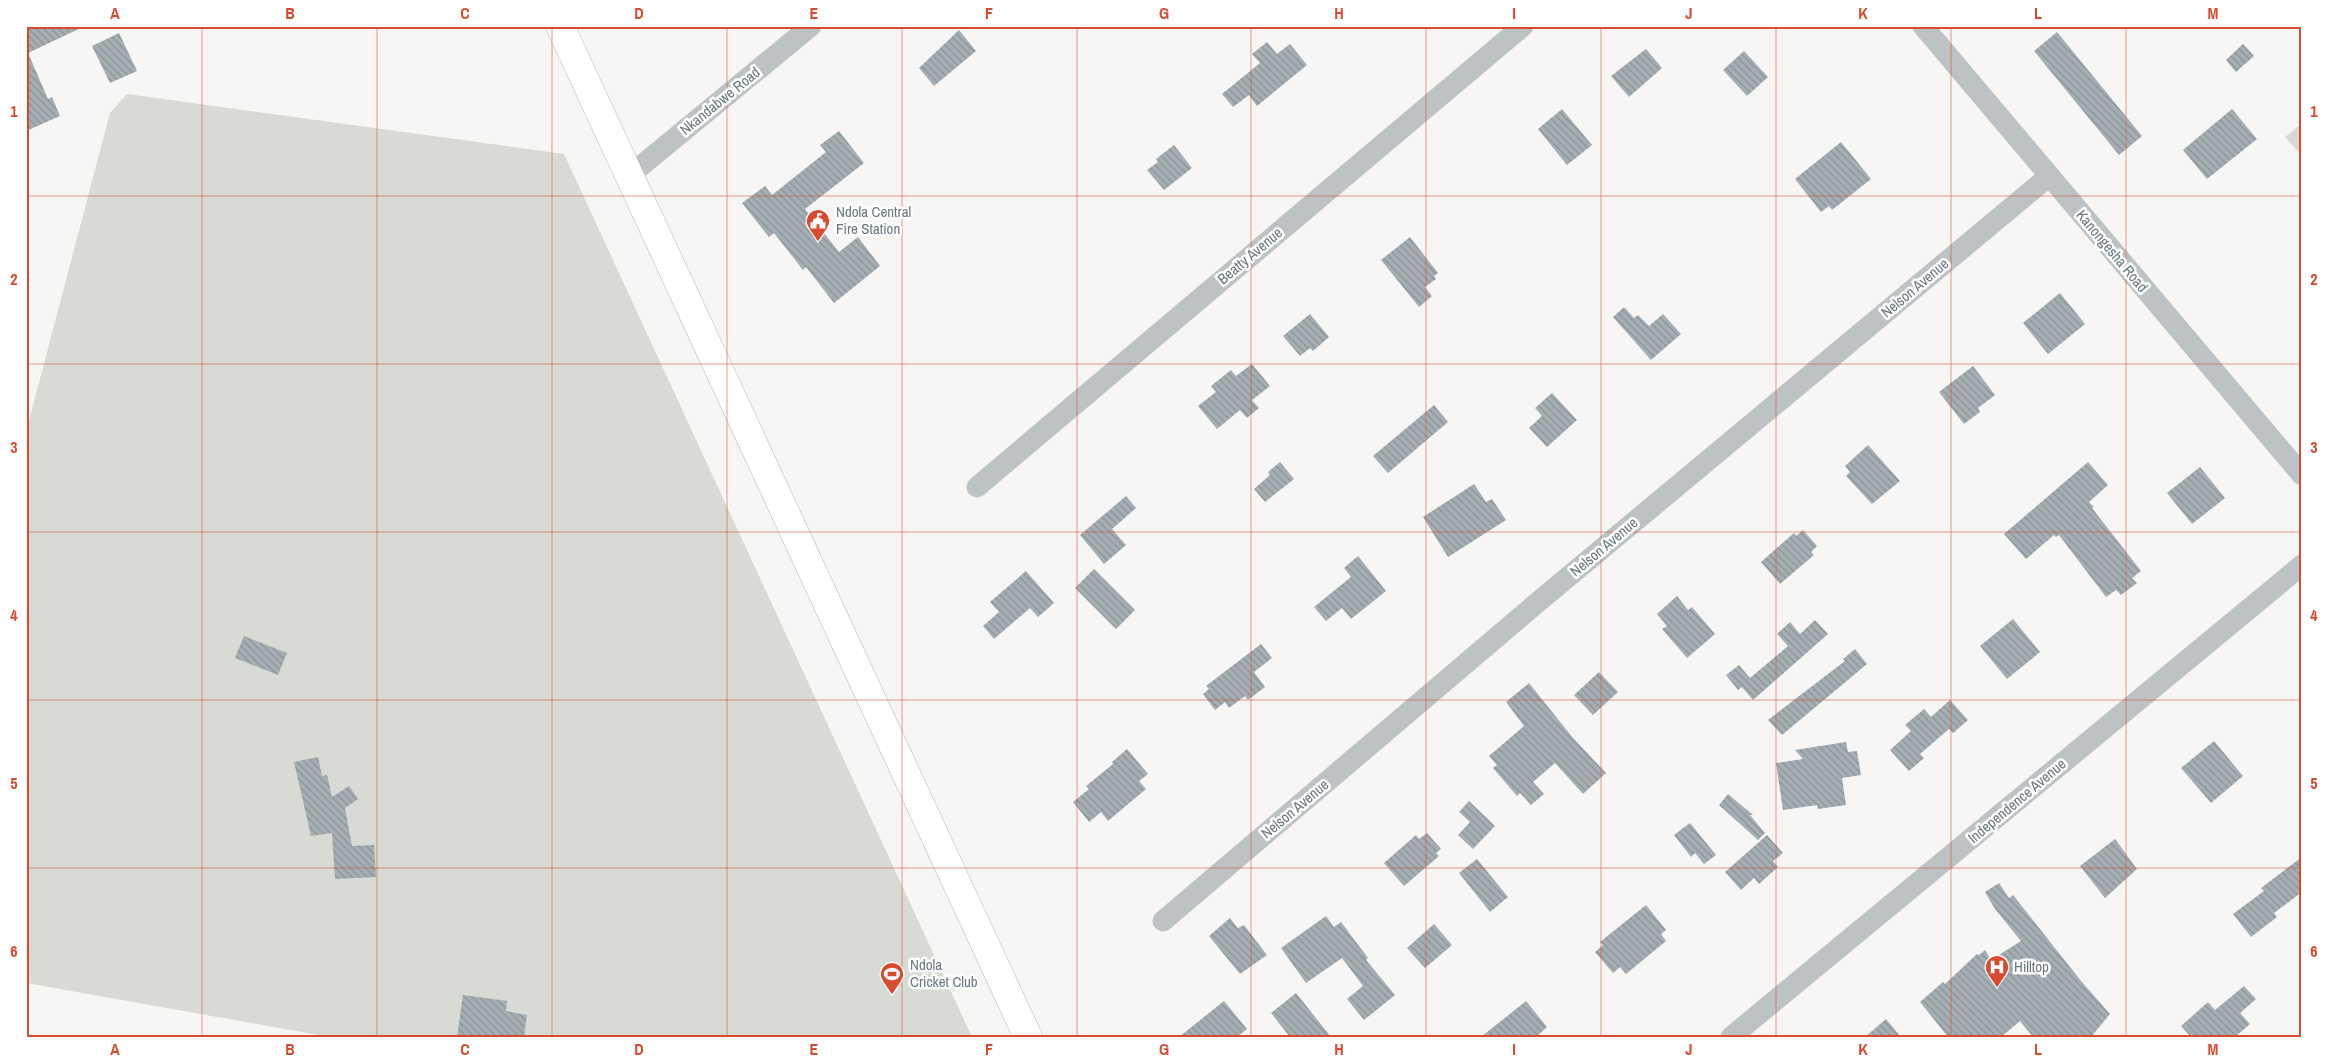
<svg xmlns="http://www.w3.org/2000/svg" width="2328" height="1063" font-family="'Archivo Narrow',sans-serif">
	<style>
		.pitch { fill: #d7dbd3 }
		.building { fill: url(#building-back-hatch) }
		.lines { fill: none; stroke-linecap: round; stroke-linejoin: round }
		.trunk-casing { stroke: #b1b6b8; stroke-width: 29 }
		.minor { stroke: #bdc2c5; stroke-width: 21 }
		.trunk { stroke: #fff; stroke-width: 28 }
		.grid { fill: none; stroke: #d94b31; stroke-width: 1; stroke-opacity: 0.55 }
		.labels { text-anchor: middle; stroke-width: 5; stroke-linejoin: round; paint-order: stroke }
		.street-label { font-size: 15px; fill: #677983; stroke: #fff }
		.poi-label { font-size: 15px; fill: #677983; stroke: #fff; text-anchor: start }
		.neatline { fill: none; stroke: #d94b31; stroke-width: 2 }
		.grid-label { font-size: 16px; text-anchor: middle; font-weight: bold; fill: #d94b31 }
	</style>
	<defs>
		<pattern id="building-back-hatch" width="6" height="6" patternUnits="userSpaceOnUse" patternTransform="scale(1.25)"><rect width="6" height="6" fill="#a5aeb3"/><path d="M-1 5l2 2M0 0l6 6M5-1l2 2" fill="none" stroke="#8a9297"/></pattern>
	</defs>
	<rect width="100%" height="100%" fill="#f7f6f4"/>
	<!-- pitch -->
	<g class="pitch">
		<polygon points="127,94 564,154 972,1037 330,1037 26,983 26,432 110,113"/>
		<polygon points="2302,123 2302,156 2285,137"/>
	</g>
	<!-- building -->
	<g class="building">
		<polygon points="26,26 85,26 28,53 48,99 52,97 60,116 26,131"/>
		<polygon points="959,30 976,51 934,86 919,68"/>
		<polygon points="2057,32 2142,136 2119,155 2034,51"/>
		<polygon points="119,33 137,71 110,83 92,46"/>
		<polygon points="1267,42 1277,54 1290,44 1307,65 1257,106 1249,95 1233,107 1222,94 1260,63 1252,54"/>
		<polygon points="2243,44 2254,56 2236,72 2226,60"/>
		<polygon points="1646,49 1662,68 1629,97 1611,76"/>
		<polygon points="1744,51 1768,77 1747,96 1723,70"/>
		<polygon points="1562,109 1592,145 1567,165 1538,129"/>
		<polygon points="2232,109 2257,139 2207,179 2183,150"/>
		<polygon points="839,131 864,163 805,209 839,252 858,237 880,266 834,303 806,267 803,270 774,233 769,237 742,203 765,186 772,195 826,152 820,145"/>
		<polygon points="1841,142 1871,179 1832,210 1829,206 1821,212 1795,179"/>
		<polygon points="1174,145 1192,168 1164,190 1147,170 1158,162 1156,159"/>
		<polygon points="1410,237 1438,273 1434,276 1436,279 1425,287 1432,296 1419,307 1381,260"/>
		<polygon points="2060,293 2085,324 2048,354 2023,323"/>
		<polygon points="1624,307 1634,318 1638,315 1649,326 1663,314 1681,334 1651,360 1613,317"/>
		<polygon points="1310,314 1329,337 1313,351 1310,348 1300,356 1283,336"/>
		<polygon points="1252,364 1270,386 1252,400 1259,408 1247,418 1240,410 1217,429 1198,406 1216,392 1211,386 1231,370 1236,376"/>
		<polygon points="1973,366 1995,395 1978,408 1980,412 1964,424 1939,392"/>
		<polygon points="1552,393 1577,420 1547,447 1529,428 1542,416 1535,408"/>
		<polygon points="1434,405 1448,422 1388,473 1373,456"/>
		<polygon points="1868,445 1900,481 1872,504 1846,476 1850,472 1845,466"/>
		<polygon points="1280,462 1294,479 1265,502 1254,489 1270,475 1268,472"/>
		<polygon points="2088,462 2108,485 2089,502 2094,507 2092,508 2141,571 2132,578 2137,583 2121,595 2116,590 2106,597 2059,535 2056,537 2054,535 2026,559 2004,534"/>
		<polygon points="2200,467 2225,498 2192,524 2167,493"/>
		<polygon points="1474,484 1486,502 1492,499 1506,520 1448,557 1423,517"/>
		<polygon points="1126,496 1136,508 1112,529 1126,545 1104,564 1080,535"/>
		<polygon points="1803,530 1817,546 1811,552 1814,555 1780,584 1761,562 1794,533 1796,536"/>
		<polygon points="1358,556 1386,591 1351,619 1342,608 1326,621 1314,607 1351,577 1344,568"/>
		<polygon points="1094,569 1135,610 1116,629 1075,588"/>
		<polygon points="1026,571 1054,603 1038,617 1030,608 994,639 983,626 999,612 990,602"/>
		<polygon points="1677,596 1688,610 1692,607 1715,634 1687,658 1662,629 1667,626 1657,614"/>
		<polygon points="2013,619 2040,652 2007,679 1980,646"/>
		<polygon points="1815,620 1828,634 1753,700 1742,687 1738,690 1726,675 1739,665 1750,678 1788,646 1777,634 1790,622 1800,634"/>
		<polygon points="244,636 287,653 278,675 235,658"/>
		<polygon points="1261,644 1272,658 1254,672 1265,687 1248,700 1245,696 1229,708 1225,702 1215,710 1203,694 1209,689 1206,686"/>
		<polygon points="1855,649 1867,664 1782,735 1768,720 1845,661 1843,659"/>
		<polygon points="1599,672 1618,692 1593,715 1574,695"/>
		<polygon points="1529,683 1573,738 1606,773 1583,794 1555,763 1533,782 1544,794 1531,805 1520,793 1517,796 1493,768 1497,765 1489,756 1524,726 1506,702"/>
		<polygon points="1950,700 1968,720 1953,733 1949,729 1920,754 1924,758 1909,771 1890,750 1911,731 1905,725 1924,709 1931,717"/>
		<polygon points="2214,741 2243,776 2211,803 2181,768"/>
		<polygon points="1846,742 1848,752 1857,751 1861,775 1842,778 1846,805 1818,809 1817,805 1783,810 1776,763 1803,759 1795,750"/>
		<polygon points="1127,749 1148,774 1139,781 1146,789 1108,821 1101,812 1089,822 1073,802 1089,789 1086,786 1113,764 1112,762"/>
		<polygon points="318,757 322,776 327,775 332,797 349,786 358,799 345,808 352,846 374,845 376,877 335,879 332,833 311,836 294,762"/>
		<polygon points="1728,794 1753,815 1750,815 1765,833 1758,840 1719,805"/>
		<polygon points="1469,801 1495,826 1473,849 1458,835 1470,822 1459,812"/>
		<polygon points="1690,823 1716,855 1704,864 1695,853 1691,857 1674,835"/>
		<polygon points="1427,833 1441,849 1436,853 1439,856 1404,886 1384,863 1416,835 1419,839"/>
		<polygon points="1767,835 1783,853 1773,861 1778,867 1759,884 1754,878 1741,890 1725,872"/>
		<polygon points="2115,839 2137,869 2105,898 2080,866"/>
		<polygon points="2302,857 2302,892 2274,913 2277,917 2251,937 2233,914 2264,891 2261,888"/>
		<polygon points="1477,859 1508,897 1490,912 1459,873"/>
		<polygon points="1999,883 2009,898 2013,895 2081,981 2110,1014 2091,1037 2033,1037 2020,1021 2001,1037 1948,1037 1920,1002 1943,982 1945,984 1977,954 1979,955 1985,950 1991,960 2021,941 1995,909 1985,892"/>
		<polygon points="1646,905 1666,930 1661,934 1666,941 1626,974 1620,967 1613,973 1595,952 1603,945 1600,942"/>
		<polygon points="1326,916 1334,927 1341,922 1368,958 1366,960 1395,995 1364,1020 1347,999 1363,986 1342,958 1306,983 1281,948"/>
		<polygon points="1230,918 1238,928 1244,925 1267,955 1240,974 1209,936"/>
		<polygon points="1434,924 1452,945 1425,968 1407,948"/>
		<polygon points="2244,986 2256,999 2240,1013 2250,1024 2235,1037 2191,1037 2181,1026 2208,1002 2215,1010"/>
		<polygon points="1296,993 1331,1037 1290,1037 1271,1013"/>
		<polygon points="463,995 507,1001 506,1011 527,1015 524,1037 457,1037"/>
		<polygon points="1224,1001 1247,1029 1237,1037 1179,1037"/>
		<polygon points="1526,1001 1547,1027 1536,1037 1481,1037"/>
		<polygon points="1886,1019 1901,1037 1865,1037"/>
	</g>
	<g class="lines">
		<!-- trunk casing -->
		<g class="trunk-casing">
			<polyline id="trunk" points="560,26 1028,1037"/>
		</g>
		<!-- minor -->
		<g class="minor">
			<polyline points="1923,26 2302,475"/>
			<polyline points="630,175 811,26"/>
			<polyline points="977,487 1523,26"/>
			<polyline points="1163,921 1538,602 2048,177"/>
			<polyline points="1731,1037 2302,565"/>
		</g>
		<!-- trunk -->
		<use href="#trunk" class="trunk"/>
	</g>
	<!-- grid -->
	<path class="grid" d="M202,26v1011M377,26v1011M552,26v1011M727,26v1011M902,26v1011M1077,26v1011M1251,26v1011M1426,26v1011M1601,26v1011M1776,26v1011M1951,26v1011M2126,26v1011M26,196h2276M26,364h2276M26,532h2276M26,700h2276M26,868h2276"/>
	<!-- icons -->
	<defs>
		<g id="civic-pin" transform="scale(1.25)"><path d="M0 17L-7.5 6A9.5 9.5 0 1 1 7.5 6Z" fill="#d94b31" stroke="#fff"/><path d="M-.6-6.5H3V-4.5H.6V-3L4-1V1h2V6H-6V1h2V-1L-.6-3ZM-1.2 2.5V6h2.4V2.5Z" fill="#fff"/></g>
		<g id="hospital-pin" transform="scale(1.25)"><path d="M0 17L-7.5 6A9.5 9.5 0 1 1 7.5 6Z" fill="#d94b31" stroke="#fff"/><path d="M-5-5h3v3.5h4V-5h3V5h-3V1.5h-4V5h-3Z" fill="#fff"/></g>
		<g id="stadium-pin" transform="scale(1.25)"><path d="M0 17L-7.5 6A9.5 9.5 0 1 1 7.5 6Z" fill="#d94b31" stroke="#fff"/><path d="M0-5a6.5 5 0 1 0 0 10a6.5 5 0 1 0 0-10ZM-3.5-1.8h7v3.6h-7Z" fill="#fff"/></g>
	</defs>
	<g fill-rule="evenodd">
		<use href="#civic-pin" x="818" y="221"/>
		<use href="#hospital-pin" x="1997" y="967"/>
		<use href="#stadium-pin" x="892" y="974"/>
	</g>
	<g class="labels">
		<!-- street labels -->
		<g class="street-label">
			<text transform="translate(720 101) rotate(-39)" y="5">Nkandabwe Road</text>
			<text transform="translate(2112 251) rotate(50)" y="5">Kanongesha Road</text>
			<text transform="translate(1250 256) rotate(-40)" y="5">Beatty Avenue</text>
			<text transform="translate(1915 288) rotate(-40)" y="5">Nelson Avenue</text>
			<text transform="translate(1604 547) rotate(-40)" y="5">Nelson Avenue</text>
			<text transform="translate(2017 801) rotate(-40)" y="5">Independence Avenue</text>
			<text transform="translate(1295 809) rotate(-40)" y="5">Nelson Avenue</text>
		</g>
		<!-- poi labels -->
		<g class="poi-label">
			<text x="836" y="217">Ndola Central<tspan x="836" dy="17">Fire Station</tspan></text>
			<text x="910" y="970">Ndola<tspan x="910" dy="17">Cricket Club</tspan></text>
			<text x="2014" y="972">Hilltop</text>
		</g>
	</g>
	<!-- border -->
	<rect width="2328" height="1063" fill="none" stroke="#ffffff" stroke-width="55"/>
	<rect x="28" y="28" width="2272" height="1008" class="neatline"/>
	<g class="grid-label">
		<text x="115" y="19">A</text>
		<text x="290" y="19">B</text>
		<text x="465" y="19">C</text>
		<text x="639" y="19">D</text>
		<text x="814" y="19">E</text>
		<text x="989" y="19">F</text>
		<text x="1164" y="19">G</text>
		<text x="1339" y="19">H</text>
		<text x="1514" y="19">I</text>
		<text x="1689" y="19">J</text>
		<text x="1863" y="19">K</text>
		<text x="2038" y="19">L</text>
		<text x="2213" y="19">M</text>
		<text x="14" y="117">1</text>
		<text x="2314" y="117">1</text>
		<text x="14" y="285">2</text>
		<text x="2314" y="285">2</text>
		<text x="14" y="453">3</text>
		<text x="2314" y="453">3</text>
		<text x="14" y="621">4</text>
		<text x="2314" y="621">4</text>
		<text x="14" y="789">5</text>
		<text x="2314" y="789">5</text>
		<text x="14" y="957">6</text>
		<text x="2314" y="957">6</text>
		<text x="115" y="1055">A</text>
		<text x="290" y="1055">B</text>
		<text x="465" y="1055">C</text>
		<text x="639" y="1055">D</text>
		<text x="814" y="1055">E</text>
		<text x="989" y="1055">F</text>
		<text x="1164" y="1055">G</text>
		<text x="1339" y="1055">H</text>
		<text x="1514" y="1055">I</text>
		<text x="1689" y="1055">J</text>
		<text x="1863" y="1055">K</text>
		<text x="2038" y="1055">L</text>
		<text x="2213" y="1055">M</text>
	</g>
</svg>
